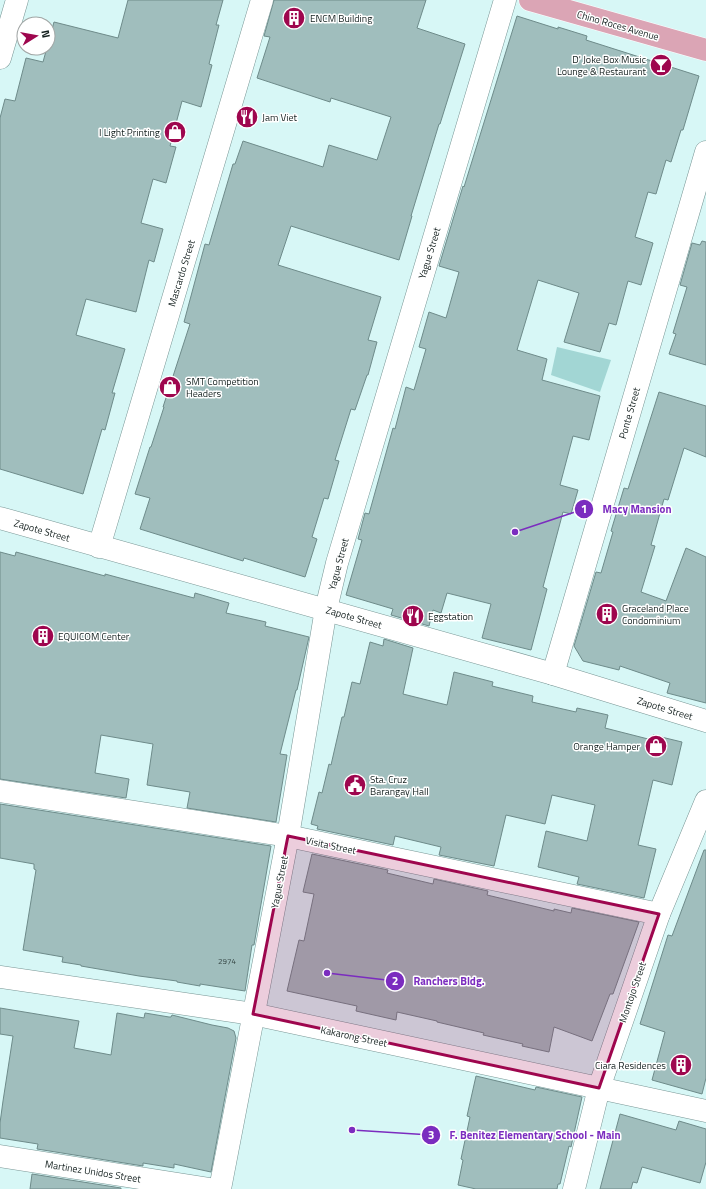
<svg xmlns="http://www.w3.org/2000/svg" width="706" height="1189" font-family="'Titillium Web',sans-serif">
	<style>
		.green { fill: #a2d6d4 }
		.building { fill: #a0bebd; stroke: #6e8b8a }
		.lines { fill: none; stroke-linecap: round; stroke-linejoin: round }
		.minor-casing { stroke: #799695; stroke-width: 23 }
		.major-casing { stroke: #fff; stroke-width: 23 }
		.minor { stroke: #fff; stroke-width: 22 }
		.major { stroke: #dba5b5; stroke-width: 22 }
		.marked { fill: #9e064e; fill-opacity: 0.2; stroke: #9e064e; stroke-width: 3; stroke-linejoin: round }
		.labels { text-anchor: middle; stroke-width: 3; stroke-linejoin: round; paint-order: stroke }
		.number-label { font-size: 8px; fill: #374846 }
		.poi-label { font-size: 10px; fill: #14201f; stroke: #fff; text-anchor: start }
		.street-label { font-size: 10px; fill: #14201f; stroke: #fff }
		.leader { fill: none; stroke: #7b2cbf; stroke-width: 1.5 }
		.callout-dot { fill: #7b2cbf; stroke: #fff; stroke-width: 1.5 }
		.mark-label { font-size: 12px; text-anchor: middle; font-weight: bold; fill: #fff }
		.callout-label { font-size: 11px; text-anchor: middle; font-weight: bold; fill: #7b2cbf; stroke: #fff; stroke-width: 3; stroke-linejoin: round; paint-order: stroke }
	</style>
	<rect width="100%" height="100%" fill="#d7f7f6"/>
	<!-- green -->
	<polygon class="green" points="557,347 611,360 600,392 551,375"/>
	<!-- building -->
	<g class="building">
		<polygon points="128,0 223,0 216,25 219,25 209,64 212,65 201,107 182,101 170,146 176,147 166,183 153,179 141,223 163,229 154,262 149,260 136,312 86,299 76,335 125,349 112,393 115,393 105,430 102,429 83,494 0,469 0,118 5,99 15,101 26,58 43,62 54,22 118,38"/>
		<polygon points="274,0 426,0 417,28 465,44 440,124 439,124 411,216 412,216 399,260 291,226 278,265 381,297 368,340 377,342 368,375 367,375 355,410 351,409 335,460 339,461 328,499 324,498 312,537 317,539 305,577 244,558 243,561 140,529 150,498 135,494 150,447 151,447 164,407 163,407 190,324 184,322 205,244 209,245 233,164 235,164 243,141 323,167 329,145 377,160 391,117 331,98 330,102 257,78 270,37 264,36"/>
		<polygon points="517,16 558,29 558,27 587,36 586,40 699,76 683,130 681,130 671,162 666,160 656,194 648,192 635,237 653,243 641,285 628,281 616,325 609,323 600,352 564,342 579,293 538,280 517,350 547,359 542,380 600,396 589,440 573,436 560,485 578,490 571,514 563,512 543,587 547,589 531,650 482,638 491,604 447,593 441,613 433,610 429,626 391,615 393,609 346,595 362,540 358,539 365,513 369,514 393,428 395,429 406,387 414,390 426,349 419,347 429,312 446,318 459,272 439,266 463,186 464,187"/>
		<polygon points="702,241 706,242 706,365 669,354 676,334 673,333 687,287 680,285 692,243 700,245"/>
		<polygon points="659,392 706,406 706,457 684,448 668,500 664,499 651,545 655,546 641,592 666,601 686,548 706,557 706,703 667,693 670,683 620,666 619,670 583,661 574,646 596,572 601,573 613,532 611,531 624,488 628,489"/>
		<polygon points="0,552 15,556 16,552 105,576 105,574 194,598 195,593 229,603 226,613 266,622 265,626 309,637 297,690 296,690 280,754 287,755 276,822 187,808 190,792 147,785 153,744 101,735 95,773 129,779 126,798 0,779"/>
		<polygon points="384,639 413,648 403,694 447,705 454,672 493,682 492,686 533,696 532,702 576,712 577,708 608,715 605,728 652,740 653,735 682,742 672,785 653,780 638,845 656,849 644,898 577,884 579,877 538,867 546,831 587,841 595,805 552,795 545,824 506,815 494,866 439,855 441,847 395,836 393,845 317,829 318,826 311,824 319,792 322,793 329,764 331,765 342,717 344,717 352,682 360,684 370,642 383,646"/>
		<polygon points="0,804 271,846 254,945 252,945 245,991 200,984 200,986 177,982 177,981 139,976 81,966 81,965 62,962 63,957 23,950 36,870 34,869 34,864 0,858"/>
		<polygon points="704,850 706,850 706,1078 702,1094 652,1080 665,1032 640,1024 668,935 672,936"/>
		<polygon points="312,854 388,870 387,873 433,884 434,879 488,891 487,895 554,911 554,909 571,913 572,908 639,922 613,994 610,994 592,1041 554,1027 549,1052 522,1046 523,1044 483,1035 484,1033 437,1022 437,1021 397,1012 396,1020 356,1011 357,1006 287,991 299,940 304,941 314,894 303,892"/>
		<polygon points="0,1008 79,1021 74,1048 111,1055 117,1013 144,1018 145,1013 169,1017 171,1017 172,1015 212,1025 228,1028 234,1031 236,1038 211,1172 174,1164 174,1168 143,1163 143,1166 37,1149 38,1144 0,1138 0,1123 3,1101 13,1036 0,1034"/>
		<polygon points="476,1076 535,1090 536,1087 582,1097 571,1147 569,1146 560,1184 558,1184 557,1189 476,1189 458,1185 463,1160 461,1159 470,1117 467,1116"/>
		<polygon points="620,1114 676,1130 679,1121 706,1129 706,1162 700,1183 642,1167 637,1183 633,1182 631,1189 600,1189"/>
		<polygon points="32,1174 121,1188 121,1189 30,1189"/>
	</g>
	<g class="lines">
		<!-- minor casing -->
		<g class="minor-casing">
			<g id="minor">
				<polyline points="0,58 17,0"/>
				<polyline points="0,518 553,674 706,721"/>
				<polyline points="99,547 262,0"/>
				<polyline points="553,674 706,152"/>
				<polyline points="0,791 288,836 659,914"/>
				<polyline points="0,977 253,1014 706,1111"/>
				<polyline points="0,1156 210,1189"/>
				<polyline points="220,1189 288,836 326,609 337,563 505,0"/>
				<polyline points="574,1189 599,1088 659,914 706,801"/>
			</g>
		</g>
		<!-- major casing -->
		<g class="major-casing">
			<polyline id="major" points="530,0 706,50"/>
		</g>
		<!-- minor -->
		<use href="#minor" class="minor"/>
		<!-- major -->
		<use href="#major" class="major"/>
	</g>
	<!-- marked area -->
	<path class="marked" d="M288,836l371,78 -60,174 -346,-74z"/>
	<!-- icons -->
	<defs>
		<g id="building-disc" transform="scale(1.15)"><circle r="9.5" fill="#9e064e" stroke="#fff"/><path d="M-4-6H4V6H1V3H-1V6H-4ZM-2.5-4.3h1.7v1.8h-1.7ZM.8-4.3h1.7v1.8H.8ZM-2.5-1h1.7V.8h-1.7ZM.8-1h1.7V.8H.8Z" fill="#fff"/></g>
		<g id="bar-disc" transform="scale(1.15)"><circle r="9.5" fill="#9e064e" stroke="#fff"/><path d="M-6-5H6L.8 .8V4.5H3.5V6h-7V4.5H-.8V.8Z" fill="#fff"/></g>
		<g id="restaurant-disc" transform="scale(1.15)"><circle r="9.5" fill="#9e064e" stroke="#fff"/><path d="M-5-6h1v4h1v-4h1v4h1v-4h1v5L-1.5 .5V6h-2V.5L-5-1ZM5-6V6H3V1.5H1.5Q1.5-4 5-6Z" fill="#fff"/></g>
		<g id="shop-disc" transform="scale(1.15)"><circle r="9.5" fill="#9e064e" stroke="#fff"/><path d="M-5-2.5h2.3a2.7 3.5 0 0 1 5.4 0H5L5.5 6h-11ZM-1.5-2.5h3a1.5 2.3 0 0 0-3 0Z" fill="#fff"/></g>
		<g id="civic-disc" transform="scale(1.15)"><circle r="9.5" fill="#9e064e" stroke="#fff"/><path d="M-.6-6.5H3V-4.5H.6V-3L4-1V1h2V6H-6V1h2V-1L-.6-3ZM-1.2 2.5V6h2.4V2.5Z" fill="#fff"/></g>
	</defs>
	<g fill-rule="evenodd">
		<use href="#building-disc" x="294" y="18"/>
		<use href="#bar-disc" x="661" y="65"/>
		<use href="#restaurant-disc" x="247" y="117"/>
		<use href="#shop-disc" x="175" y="132"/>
		<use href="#shop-disc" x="170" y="387"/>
		<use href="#building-disc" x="607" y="614"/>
		<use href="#restaurant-disc" x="413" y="616"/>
		<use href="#building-disc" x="43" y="636"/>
		<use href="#shop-disc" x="656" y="746"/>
		<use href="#civic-disc" x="355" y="785"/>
		<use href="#building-disc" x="681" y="1065"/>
	</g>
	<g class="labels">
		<!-- number labels -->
		<g class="number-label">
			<text x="227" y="964">2974</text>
		</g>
		<!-- poi labels -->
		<g class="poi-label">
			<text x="310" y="22">ENCM Building</text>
			<text x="646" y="63" text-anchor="end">D' Joke Box Music<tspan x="646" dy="12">Lounge &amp; Restaurant</tspan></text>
			<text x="262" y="121">Jam Viet</text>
			<text x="160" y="136" text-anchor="end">I Light Printing</text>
			<text x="186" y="385">SMT Competition<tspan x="186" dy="12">Headers</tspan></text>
			<text x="622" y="612">Graceland Place<tspan x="622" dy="12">Condominium</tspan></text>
			<text x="428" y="620">Eggstation</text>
			<text x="58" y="640">EQUICOM Center</text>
			<text x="640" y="750" text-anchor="end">Orange Hamper</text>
			<text x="370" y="783">Sta. Cruz<tspan x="370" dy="12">Barangay Hall</tspan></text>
			<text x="666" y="1069" text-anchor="end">Ciara Residences</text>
		</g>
		<!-- street labels -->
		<g class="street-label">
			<text transform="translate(618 25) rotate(16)" y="4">Chino Roces Avenue</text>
			<text transform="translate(429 253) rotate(-73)" y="4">Yague Street</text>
			<text transform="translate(181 273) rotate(-73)" y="4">Mascardo Street</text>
			<text transform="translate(629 413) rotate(-74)" y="4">Ponte Street</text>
			<text transform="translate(42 530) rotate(16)" y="4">Zapote Street</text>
			<text transform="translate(338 564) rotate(-75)" y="4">Yague Street</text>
			<text transform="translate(354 617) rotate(16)" y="4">Zapote Street</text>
			<text transform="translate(665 708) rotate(17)" y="4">Zapote Street</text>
			<text transform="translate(331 845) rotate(12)" y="4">Visita Street</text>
			<text transform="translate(279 882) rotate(-79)" y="4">Yague Street</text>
			<text transform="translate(632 992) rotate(-71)" y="4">Montojo Street</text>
			<text transform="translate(354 1036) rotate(12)" y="4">Kakarong Street</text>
			<text transform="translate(93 1171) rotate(9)" y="4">Martinez Unidos Street</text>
		</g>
	</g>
	<!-- callouts -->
	<path class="leader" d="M515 532L584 509M327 973L395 981M352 1130L431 1135"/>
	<g class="callout-dot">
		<circle cx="515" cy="532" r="4"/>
		<circle cx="327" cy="973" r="4"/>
		<circle cx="352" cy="1130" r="4"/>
		<circle cx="584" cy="509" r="10"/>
		<circle cx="395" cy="981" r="10"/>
		<circle cx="431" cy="1135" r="10"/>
	</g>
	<g class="mark-label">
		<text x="584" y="513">1</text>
		<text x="395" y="985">2</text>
		<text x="431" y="1139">3</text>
	</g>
	<g class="callout-label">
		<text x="637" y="513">Macy Mansion</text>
		<text x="449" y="985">Ranchers Bldg.</text>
		<text x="535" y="1139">F. Benitez Elementary School - Main</text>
	</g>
	<!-- north arrow -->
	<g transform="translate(36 36) rotate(79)"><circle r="19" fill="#ffffff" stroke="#a1a6a5"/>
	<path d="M0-3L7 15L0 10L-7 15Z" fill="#9e064e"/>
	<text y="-6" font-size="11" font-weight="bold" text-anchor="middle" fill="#14201f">N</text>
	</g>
</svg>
